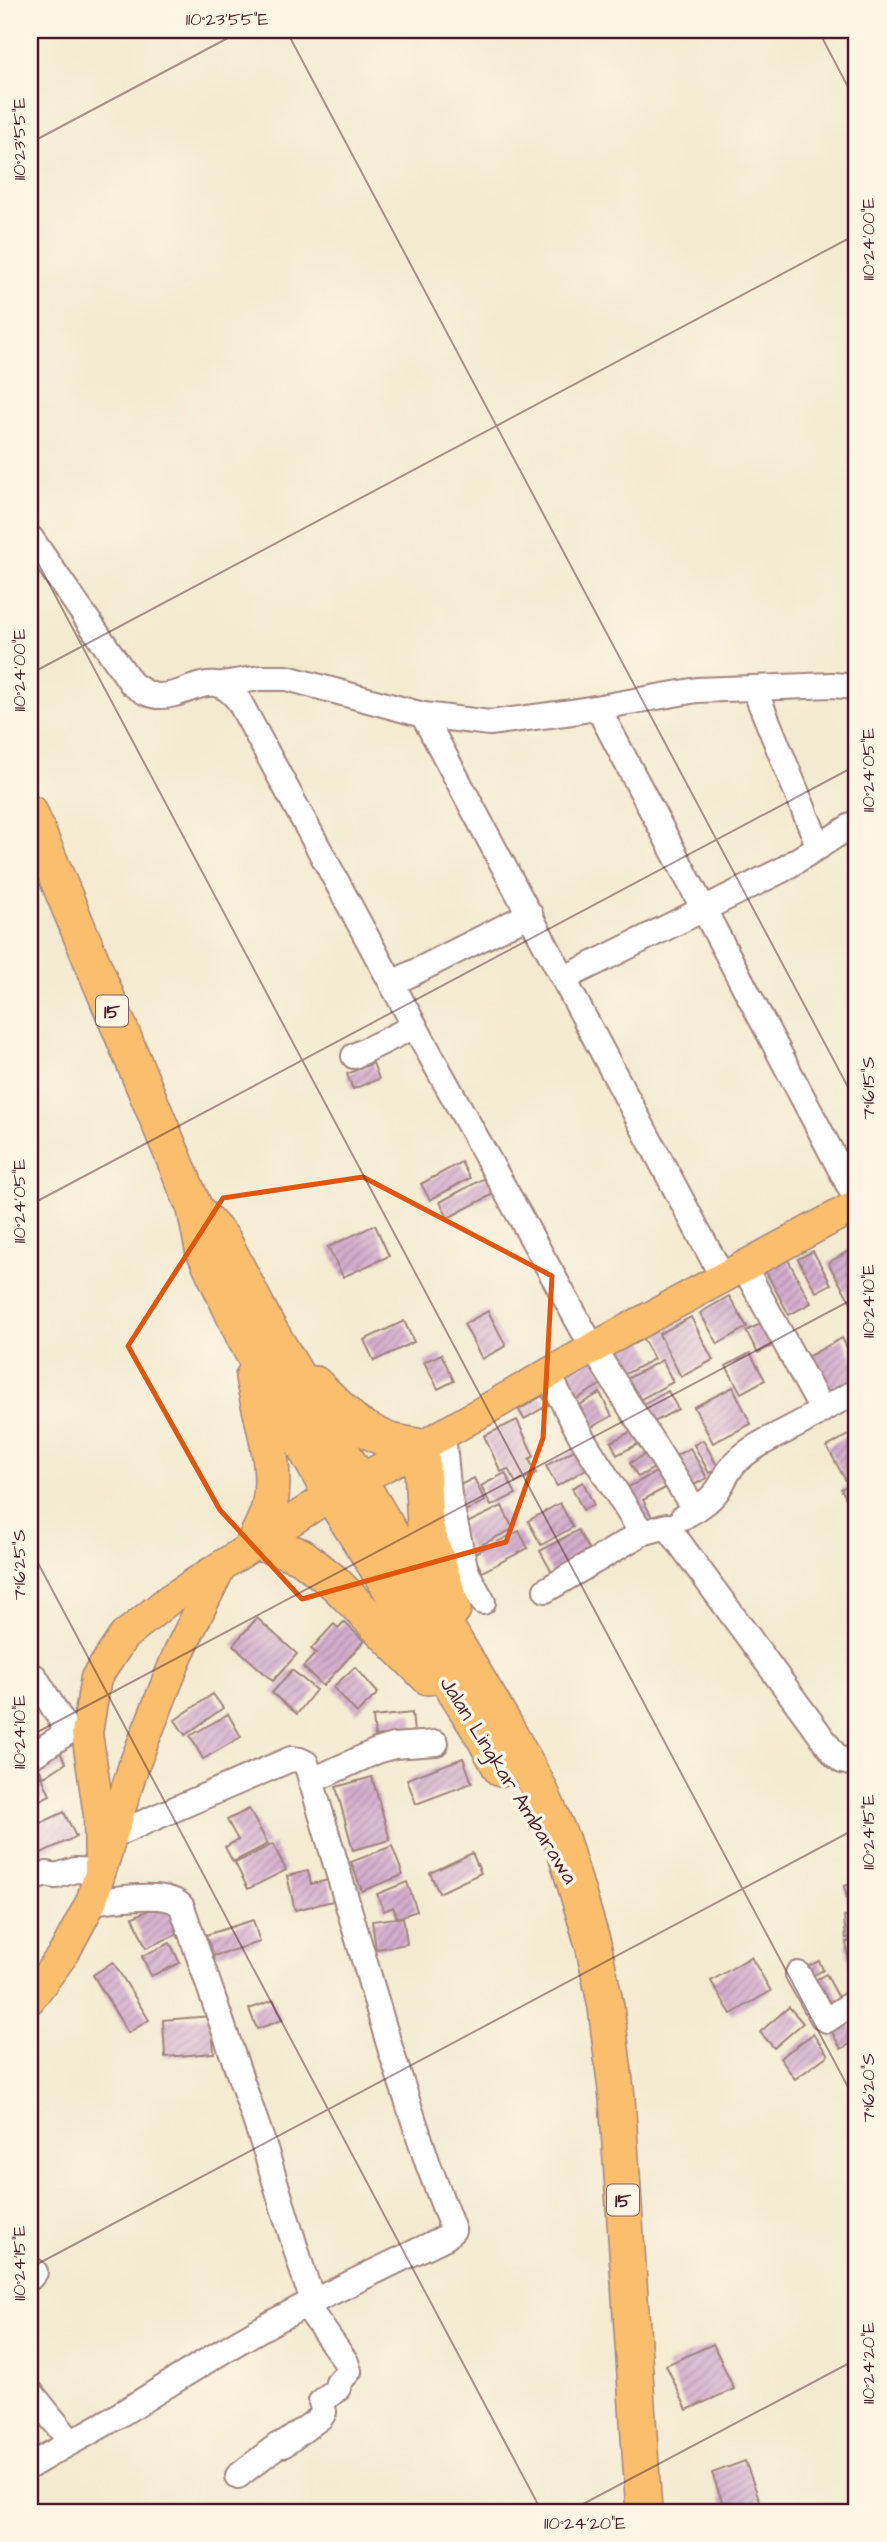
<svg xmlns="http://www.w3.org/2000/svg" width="887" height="2542" font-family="'Architects Daughter',sans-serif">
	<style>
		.building { fill: url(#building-hatch) }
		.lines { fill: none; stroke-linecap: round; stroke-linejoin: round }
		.minor-casing { stroke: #9f847e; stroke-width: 28 }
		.major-casing { stroke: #9f847e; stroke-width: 33 }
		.highway-casing { stroke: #9f847e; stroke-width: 38 }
		.minor { stroke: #fff; stroke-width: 24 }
		.major { stroke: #fabe6d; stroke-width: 30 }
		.highway { stroke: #fabe6d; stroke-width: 35 }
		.marked { fill: none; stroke: #e0560e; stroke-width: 5; stroke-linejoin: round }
		.ticks { fill: none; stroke: #4a1f2b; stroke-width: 2; stroke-opacity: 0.45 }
		.labels { text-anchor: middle; stroke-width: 7; stroke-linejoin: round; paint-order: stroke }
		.shield { fill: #fcf5e5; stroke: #7f5f63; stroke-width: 2 }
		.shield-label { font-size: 19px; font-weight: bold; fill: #4a1f2b }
		.street-label { font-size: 21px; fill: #4a1f2b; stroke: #fcf5e5 }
		.neatline { fill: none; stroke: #4a1f2b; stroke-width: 2.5 }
		.ticks-label { font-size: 18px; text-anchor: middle; fill: #4a1f2b }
	</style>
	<defs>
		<pattern id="building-hatch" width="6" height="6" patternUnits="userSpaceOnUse" patternTransform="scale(1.75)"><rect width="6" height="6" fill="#d3adce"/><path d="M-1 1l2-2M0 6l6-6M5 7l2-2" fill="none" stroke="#ad8ca7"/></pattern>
	</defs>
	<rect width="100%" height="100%" fill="#fcf5e5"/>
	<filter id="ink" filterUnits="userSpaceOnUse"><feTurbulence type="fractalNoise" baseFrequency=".0143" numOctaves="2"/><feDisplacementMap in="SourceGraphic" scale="14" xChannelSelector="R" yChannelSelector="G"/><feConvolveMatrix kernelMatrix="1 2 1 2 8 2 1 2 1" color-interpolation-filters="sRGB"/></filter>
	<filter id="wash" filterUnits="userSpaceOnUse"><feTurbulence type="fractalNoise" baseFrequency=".00686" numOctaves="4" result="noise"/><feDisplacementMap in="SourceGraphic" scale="28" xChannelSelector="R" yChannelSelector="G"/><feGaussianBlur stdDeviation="1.57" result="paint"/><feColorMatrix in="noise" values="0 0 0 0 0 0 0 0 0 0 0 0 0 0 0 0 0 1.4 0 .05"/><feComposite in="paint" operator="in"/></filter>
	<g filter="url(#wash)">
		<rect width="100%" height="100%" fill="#f4ead1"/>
		<g id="blocks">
			<!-- building -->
			<g class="building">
				<polygon points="373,1063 379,1079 353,1089 347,1074"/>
				<polygon points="461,1162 470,1178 430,1200 421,1184"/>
				<polygon points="490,1175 499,1191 448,1218 440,1202"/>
				<polygon points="375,1225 389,1256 343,1277 328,1247"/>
				<polygon points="855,1247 857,1251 857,1313 828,1263"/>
				<polygon points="813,1251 831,1284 816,1292 798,1259"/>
				<polygon points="787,1258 811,1303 789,1315 765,1270"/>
				<polygon points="729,1296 747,1327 718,1344 700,1313"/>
				<polygon points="488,1311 506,1346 482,1359 464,1324"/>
				<polygon points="691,1317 713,1360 681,1377 659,1334"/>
				<polygon points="768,1320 780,1342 758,1353 746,1331"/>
				<polygon points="404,1321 414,1342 374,1361 364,1340"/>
				<polygon points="842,1338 857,1367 857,1381 828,1397 807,1357"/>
				<polygon points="643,1339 654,1359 618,1378 608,1357"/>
				<polygon points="750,1353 765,1380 741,1393 726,1366"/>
				<polygon points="441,1354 454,1381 438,1389 424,1362"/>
				<polygon points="593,1357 607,1381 568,1404 554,1379"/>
				<polygon points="662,1360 673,1382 630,1405 619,1383"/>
				<polygon points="733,1387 751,1424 713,1443 694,1407"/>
				<polygon points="668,1391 678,1409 649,1425 638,1407"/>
				<polygon points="600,1393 612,1416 581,1433 569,1411"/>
				<polygon points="542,1396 548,1405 524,1419 519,1410"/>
				<polygon points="517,1420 534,1456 529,1459 536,1473 516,1483 508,1469 501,1472 484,1436"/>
				<polygon points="639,1427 646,1440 617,1455 611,1442"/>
				<polygon points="857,1430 857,1475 846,1481 827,1447"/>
				<polygon points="703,1440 719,1469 709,1473 694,1445"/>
				<polygon points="690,1448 707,1478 688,1488 671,1458"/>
				<polygon points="574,1450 586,1469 557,1486 546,1466"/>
				<polygon points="653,1450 661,1464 638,1477 630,1463"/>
				<polygon points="660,1470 669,1486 643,1500 653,1519 640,1526 621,1491"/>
				<polygon points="505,1473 516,1494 491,1506 481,1486"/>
				<polygon points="474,1478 485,1501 463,1512 452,1489"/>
				<polygon points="857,1480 857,1518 841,1489"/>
				<polygon points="583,1482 594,1505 583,1510 572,1488"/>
				<polygon points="560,1503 573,1527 541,1545 528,1521"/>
				<polygon points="502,1506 513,1529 471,1550 459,1527"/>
				<polygon points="578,1530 593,1557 555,1578 540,1551"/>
				<polygon points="519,1531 528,1548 482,1572 473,1554"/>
				<polygon points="257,1618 297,1654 273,1681 233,1645"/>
				<polygon points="344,1622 364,1641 323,1686 303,1667 316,1653 311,1649 334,1624 338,1628"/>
				<polygon points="355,1667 378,1693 357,1713 333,1687"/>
				<polygon points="292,1670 316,1690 297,1714 272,1693"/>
				<polygon points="213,1694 223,1708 185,1735 175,1720"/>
				<polygon points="412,1713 414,1732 375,1736 373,1717"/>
				<polygon points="228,1714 241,1737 203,1759 190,1736"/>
				<polygon points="55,1744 66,1763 44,1777 32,1757"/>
				<polygon points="463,1758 472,1783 416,1804 407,1779"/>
				<polygon points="41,1775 50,1795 30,1805 30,1780"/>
				<polygon points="372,1777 390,1840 353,1850 336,1787"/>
				<polygon points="249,1809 268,1844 233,1862 225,1847 238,1840 227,1820"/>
				<polygon points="64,1812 76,1837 41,1853 30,1828"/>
				<polygon points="857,1818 857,1838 851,1820"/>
				<polygon points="273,1844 286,1870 248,1889 235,1863"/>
				<polygon points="392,1846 403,1875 362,1891 351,1862"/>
				<polygon points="472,1853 481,1873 439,1893 430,1873"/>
				<polygon points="308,1871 311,1884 329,1880 333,1901 295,1910 287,1876"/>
				<polygon points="407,1882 417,1911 397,1918 393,1907 384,1911 377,1894"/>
				<polygon points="857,1883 857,1913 851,1914 844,1886"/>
				<polygon points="167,1902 180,1933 146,1948 133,1917"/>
				<polygon points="857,1916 857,1936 846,1938 844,1917"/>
				<polygon points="403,1917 407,1944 376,1949 372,1921"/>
				<polygon points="253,1920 260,1942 213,1956 206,1935"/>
				<polygon points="857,1941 857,1969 850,1970 846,1942"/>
				<polygon points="170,1943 180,1963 151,1976 142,1956"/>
				<polygon points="751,1957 771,1991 731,2014 711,1981"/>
				<polygon points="819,1961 823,1970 805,1980 800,1970"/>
				<polygon points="113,1962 149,2020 128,2033 93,1975"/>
				<polygon points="826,1974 841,2002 824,2012 808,1984"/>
				<polygon points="274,2000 282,2020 257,2029 249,2009"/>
				<polygon points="789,2007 803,2023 774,2048 760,2032"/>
				<polygon points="844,2013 857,2040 841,2049 827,2023"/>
				<polygon points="211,2016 214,2053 165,2057 163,2020"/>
				<polygon points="813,2034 828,2055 795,2079 780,2058"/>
				<polygon points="713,2344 734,2389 687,2410 666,2365"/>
				<polygon points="745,2461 764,2512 726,2512 712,2473"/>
			</g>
		</g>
	</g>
	<g filter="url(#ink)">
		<use href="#blocks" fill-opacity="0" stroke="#9f847e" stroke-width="2"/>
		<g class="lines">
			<!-- minor casing -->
			<g class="minor-casing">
				<g id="minor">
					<path d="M30,537l102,147c8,5 15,11 25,12 33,2 54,-32 82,5l199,368 155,279 102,162"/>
					<polyline points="222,684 260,678 287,678 423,715 723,1278"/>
					<polyline points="754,688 819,847"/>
					<polyline points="598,708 857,1201"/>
					<polyline points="423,715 490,723 572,712 697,690 832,685 857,687"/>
					<polyline points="565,978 782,870 857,822"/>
					<polyline points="393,983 530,914"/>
					<polyline points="354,1056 415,1026"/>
					<polyline points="744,1267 822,1410 857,1391"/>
					<polyline points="548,1374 582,1438 642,1533"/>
					<polyline points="443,1434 449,1496 466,1571 483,1602"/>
					<path d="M683,1517c12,-7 25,-14 34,-26 6,-8 10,-19 17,-27 24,-25 61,-34 88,-54"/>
					<polyline points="546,1590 642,1533 667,1526 835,1755 842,1761 857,1765"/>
					<polyline points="30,1757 65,1734 67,1730 35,1677"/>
					<polyline points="311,1781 377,1751 394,1746 436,1743"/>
					<polyline points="112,1836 291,1759 300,1760 306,1763 391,2051 428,2164 453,2230 446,2237 314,2301"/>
					<polyline points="30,1879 47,1874 56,1876 75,1870 99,1871"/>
					<polyline points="798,1974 823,2018 827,2020 857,2000"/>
					<polyline points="30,2268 35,2272 30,2278"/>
					<polyline points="30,2391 70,2441"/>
					<path d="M30,2466c29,-18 60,-33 89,-51 64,-39 127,-81 195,-114l-8,-19 -40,-130 -84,-245c-13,-18 -71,-7 -91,-5"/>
					<polyline points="238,2476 278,2445 283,2445 321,2417 324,2412 321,2402 338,2388 338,2383 349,2371 346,2362 306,2305"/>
				</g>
			</g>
			<!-- major casing -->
			<g class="major-casing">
				<g id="major">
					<polyline points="100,1869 99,1815 87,1733 96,1678 124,1636 170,1599 331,1495 421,1447 593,1348 857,1205"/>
					<polyline points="30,1999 64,1953 91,1902 134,1765 179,1652 220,1568"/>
				</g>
			</g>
			<!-- highway casing -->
			<g class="highway-casing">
				<g id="highway">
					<polyline points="30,813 195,1209 203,1249 245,1339 331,1495 482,1734 501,1769"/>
					<polyline points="195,1209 223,1240 266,1324 504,1724 539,1788 562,1841 593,1944 606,2007 617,2098 644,2512"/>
					<path d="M253,1377c8,42 26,88 16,131 -3,12 -10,24 -15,35l18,3 29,10 34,27 93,94"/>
					<polyline points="315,1384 357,1425 389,1441 421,1447 425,1526 453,1609"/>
				</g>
			</g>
			<!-- minor -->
			<use href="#minor" class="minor"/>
			<!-- major -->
			<use href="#major" class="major"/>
			<!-- highway -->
			<use href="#highway" class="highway"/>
		</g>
	</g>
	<!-- marked area -->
	<path class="marked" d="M363,1177l189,99 -9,162 -37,104 -204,57 -82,-89 -92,-164 95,-148z"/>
	<!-- ticks -->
	<path class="ticks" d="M286,30l571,1074M818,30l39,74M30,143l213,-113M30,548l827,1556M30,674l827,-440M30,1205l827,-440M30,1548l512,964M30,1736l827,-439M30,2268l827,-440M568,2512l289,-153"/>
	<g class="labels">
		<!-- shield labels -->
		<g class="shield">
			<rect x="96" y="995.5" width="32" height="31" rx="5"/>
			<rect x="607" y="2184.5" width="32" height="31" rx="5"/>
		</g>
		<g class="shield-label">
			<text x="112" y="1018">15</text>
			<text x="623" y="2207">15</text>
		</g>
		<!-- street labels -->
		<g class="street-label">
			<text transform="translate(509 1780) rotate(58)" y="7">Jalan Lingkar Ambarawa</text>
		</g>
	</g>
	<!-- margin -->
	<rect width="887" height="2542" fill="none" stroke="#fcf5e5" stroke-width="77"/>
	<rect x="38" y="38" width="810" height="2466" class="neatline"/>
	<g class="ticks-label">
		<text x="227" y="25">110°23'55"E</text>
		<text transform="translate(19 139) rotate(-90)" y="6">110°23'55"E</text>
		<text transform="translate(868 239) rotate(-90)" y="6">110°24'00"E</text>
		<text transform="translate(19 670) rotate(-90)" y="6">110°24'00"E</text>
		<text transform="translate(868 770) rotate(-90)" y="6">110°24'05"E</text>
		<text transform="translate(868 1088) rotate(-90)" y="6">7°16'15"S</text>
		<text transform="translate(19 1201) rotate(-90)" y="6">110°24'05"E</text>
		<text transform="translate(868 1301) rotate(-90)" y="6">110°24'10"E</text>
		<text transform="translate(19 1565) rotate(-90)" y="6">7°16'25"S</text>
		<text transform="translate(19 1732) rotate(-90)" y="6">110°24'10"E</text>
		<text transform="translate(868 1832) rotate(-90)" y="6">110°24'15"E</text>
		<text transform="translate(868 2088) rotate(-90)" y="6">7°16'20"S</text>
		<text transform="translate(19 2263) rotate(-90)" y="6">110°24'15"E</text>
		<text transform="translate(868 2363) rotate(-90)" y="6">110°24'20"E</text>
		<text x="585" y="2529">110°24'20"E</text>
	</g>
</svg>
